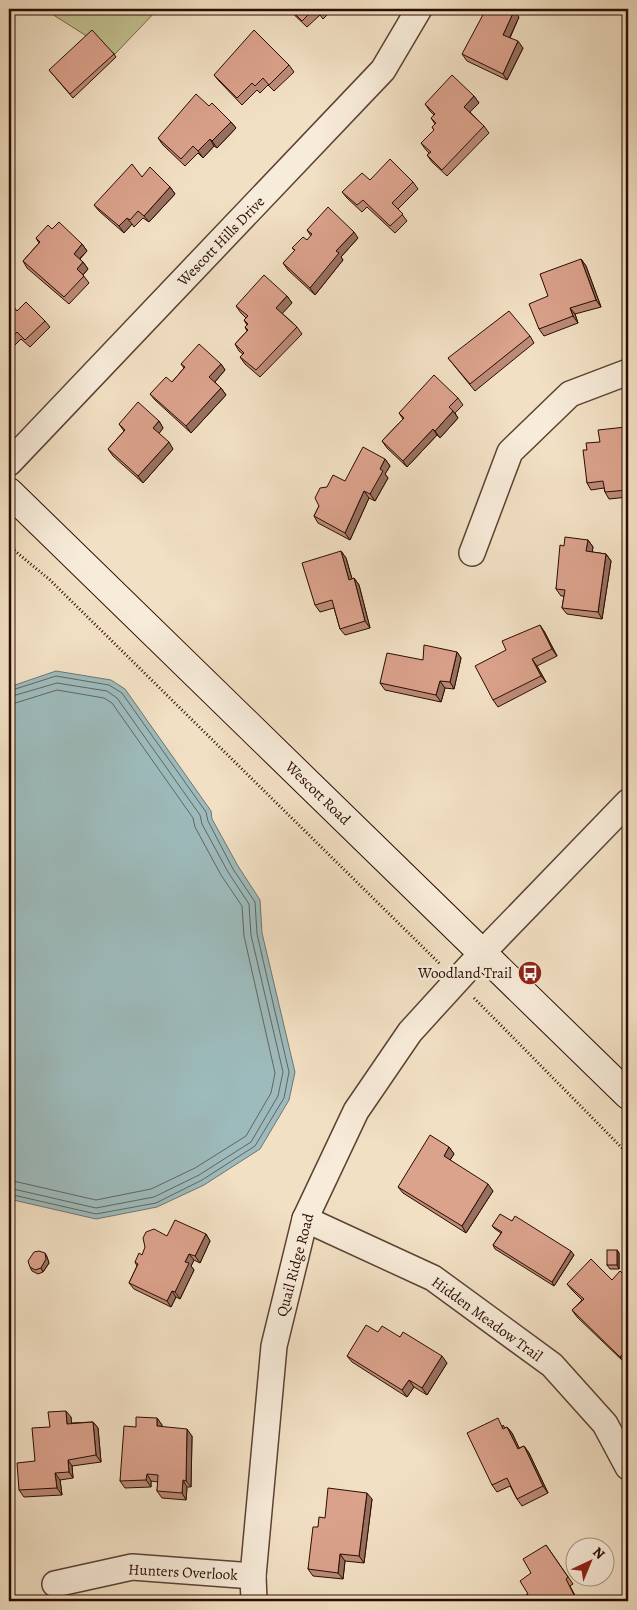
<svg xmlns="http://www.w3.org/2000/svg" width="637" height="1610" font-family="Alegreya,serif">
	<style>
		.green { fill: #c2c08f; stroke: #766648 }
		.water { fill: #9dbbbc; stroke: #6f7571 }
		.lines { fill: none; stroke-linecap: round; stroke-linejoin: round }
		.shore { stroke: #64645e; stroke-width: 1 }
		.street-casing { stroke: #5c4132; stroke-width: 28 }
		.secondary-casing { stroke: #2a0c01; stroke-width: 30 }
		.path { stroke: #2a0c01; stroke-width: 3; stroke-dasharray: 1 2.5; stroke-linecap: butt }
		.street { stroke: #f7ebd9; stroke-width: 25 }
		.secondary { stroke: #f7ebd9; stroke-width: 28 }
		.wall { fill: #bc8b78; stroke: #2a0c01 }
		.shaded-wall { fill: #997162; stroke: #2a0c01 }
		.building { fill: #dba28c; stroke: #2a0c01 }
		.labels { text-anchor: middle; stroke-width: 5; stroke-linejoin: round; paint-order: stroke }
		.street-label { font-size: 15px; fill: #2a0c01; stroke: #f7ebd9 }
		.poi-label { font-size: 15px; fill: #2a0c01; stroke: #f7ebd9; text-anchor: end }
	</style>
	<rect width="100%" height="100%" fill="#f2e0c4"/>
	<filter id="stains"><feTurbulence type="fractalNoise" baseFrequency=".004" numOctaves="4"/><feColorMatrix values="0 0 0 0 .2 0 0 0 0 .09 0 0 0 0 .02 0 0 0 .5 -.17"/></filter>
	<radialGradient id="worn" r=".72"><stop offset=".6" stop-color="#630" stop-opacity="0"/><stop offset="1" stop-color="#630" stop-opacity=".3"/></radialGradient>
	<!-- green -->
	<polygon class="green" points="44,9 158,9 115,54"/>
	<!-- water -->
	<polygon class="water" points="56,671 111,680 125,689 211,811 212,819 238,866 260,900 262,933 295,1072 289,1100 260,1149 204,1185 157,1207 96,1219 9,1199 9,687"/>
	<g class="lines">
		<!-- shore -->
		<g class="shore">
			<polyline points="9,691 56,676 109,685 122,693 206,812 208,821 233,869 255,902 257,934 289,1072 284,1098 255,1146 202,1180 156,1203 96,1214 9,1194"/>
			<polyline points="9,697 57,683 107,691 117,698 200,815 202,824 228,872 249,904 251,935 283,1072 278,1096 251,1142 199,1175 154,1197 96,1208 9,1188"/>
			<polyline points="9,705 57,690 104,698 112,703 193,818 195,827 221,875 242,906 244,936 275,1073 271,1093 246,1136 195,1168 151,1189 96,1200 9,1180"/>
		</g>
		<!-- street casing -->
		<g class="street-casing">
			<g id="street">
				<polyline points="9,463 383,70 419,9"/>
				<polyline points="472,553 510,452 570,394 628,372"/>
				<polyline points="305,1219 433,1278 552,1365 605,1424 628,1467"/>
				<polyline points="55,1584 132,1567 253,1576"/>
				<polyline points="254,1601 253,1576 274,1346 305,1219 356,1111 410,1032 482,953 628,802"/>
			</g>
		</g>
		<!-- secondary casing -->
		<g class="secondary-casing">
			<polyline id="secondary" points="9,492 628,1095"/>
		</g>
		<!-- path -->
		<g class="path">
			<polyline points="9,546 50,580 440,964"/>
			<polyline points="474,998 628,1154"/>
		</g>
		<!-- street -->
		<use href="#street" class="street"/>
		<!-- secondary -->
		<use href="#secondary" class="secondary"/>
	</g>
	<!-- wall -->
	<g class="wall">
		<polygon points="288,9 339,9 336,12 333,9 323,19 320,15 307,27"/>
		<polygon points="519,17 510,38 523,48 507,80 467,61 462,54"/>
		<polygon points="114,54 116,57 73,98 49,70"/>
		<polygon points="289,65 294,72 274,91 268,85 260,93 257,90 242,105 219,81 214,75"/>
		<polygon points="474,96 479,103 470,112 484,126 489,133 447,176 432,162 427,155 429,153 426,150 421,143 434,130 432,127 435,124 431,118 434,115 430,111 425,104"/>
		<polygon points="209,106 231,122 236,128 217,148 214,146 203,158 198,153 185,166 163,145 158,138"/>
		<polygon points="142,177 170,187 175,194 149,222 143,218 134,227 132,224 124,233 99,211 94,205"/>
		<polygon points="370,180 413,182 418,189 398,209 407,221 395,233 367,207 362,212 347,198 342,192"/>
		<polygon points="52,229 82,244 87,251 80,259 83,262 88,269 83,275 89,283 69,304 27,268 23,261 39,243 36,238"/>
		<polygon points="307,230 358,238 341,257 343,260 315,295 288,270 283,263 295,251 292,248 307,240 311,236"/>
		<polygon points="581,259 586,266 601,307 575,314 578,323 544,336 539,329 548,296"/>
		<polygon points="287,296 292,303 282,313 297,327 302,334 260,377 245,364 240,357 243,354 239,351 235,344 247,331 245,327 247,325 244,320 246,318 241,313 236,306"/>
		<polygon points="9,302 17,311 45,321 50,327 30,347 21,339 9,351"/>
		<polygon points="530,336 534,343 475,391 448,358"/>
		<polygon points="181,364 221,364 225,370 215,382 221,388 226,395 191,433 155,400 150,394 172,382 184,368"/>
		<polygon points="458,398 463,405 455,413 458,418 440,438 437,435 407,467 387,448 382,441 403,419 399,413"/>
		<polygon points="159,421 163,428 159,433 173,449 143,483 113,456 108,449 124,431 119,424"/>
		<polygon points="626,427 628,429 628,497 609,499 605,492 604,488 591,490 587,483 587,450"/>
		<polygon points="385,459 390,466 385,474 388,478 375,501 369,498 350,540 318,523 314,516 319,506 327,487 345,481"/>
		<polygon points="588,540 593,547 592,552 606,554 611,561 602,619 567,614 562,608 564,596 561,596 556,589 564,546"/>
		<polygon points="341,551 346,558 352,579 354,578 359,585 370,628 345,635 340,629 334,608 320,612 315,605"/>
		<polygon points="544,631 557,656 537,666 546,682 498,707 493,700"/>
		<polygon points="457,652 461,658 454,689 445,688 441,702 385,690 380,683 423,660"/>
		<polygon points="449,1147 454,1154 450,1160 493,1191 466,1233 403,1193 398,1187"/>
		<polygon points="512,1221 574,1255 554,1286 495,1249 493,1245 501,1233 495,1229 492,1226"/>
		<polygon points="206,1234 210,1241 200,1263 194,1260 191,1266 194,1270 180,1299 176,1297 171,1307 134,1289 129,1283 137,1266 135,1262 142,1255 167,1236"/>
		<polygon points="617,1250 619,1253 619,1269 610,1269 607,1265"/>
		<polygon points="45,1253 47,1257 49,1263 43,1272 38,1274 32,1271 30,1267"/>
		<polygon points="628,1279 628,1324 625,1363 577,1317 572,1310 582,1300 572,1290 567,1284"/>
		<polygon points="378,1332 400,1337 447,1363 427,1395 414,1387 407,1397 352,1362 347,1356"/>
		<polygon points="71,1417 71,1423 93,1422 98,1428 101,1462 72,1466 73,1478 60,1480 62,1495 24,1497 19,1490 35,1461 50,1427"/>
		<polygon points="157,1418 162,1425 162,1427 192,1436 191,1487 187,1487 186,1500 162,1498 157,1491 158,1482 151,1481 151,1487 125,1488 120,1481 136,1427"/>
		<polygon points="503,1425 505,1428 507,1427 512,1433 519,1448 524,1446 529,1453 548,1493 522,1506 517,1499 510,1486 497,1492 492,1485"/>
		<polygon points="372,1499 364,1563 345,1561 343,1579 313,1576 308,1569 318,1527 325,1518"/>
		<polygon points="546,1545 573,1584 570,1586 578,1601 516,1601 528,1594 531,1573"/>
	</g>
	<!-- shaded-wall -->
	<g class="shaded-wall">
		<polygon points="514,11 519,17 508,41 503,35"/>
		<polygon points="518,41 523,48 507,80 503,74"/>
		<polygon points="474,96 479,103 469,113 464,107"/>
		<polygon points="231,122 236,128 217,148 212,141"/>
		<polygon points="210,139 214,146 203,158 198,151"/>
		<polygon points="170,187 175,194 149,222 144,216"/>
		<polygon points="127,218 132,224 124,233 119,226"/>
		<polygon points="354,232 358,238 341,257 343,260 315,295 310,288 336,251"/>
		<polygon points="82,244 87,251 78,260 74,254"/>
		<polygon points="581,259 586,266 601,307 596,300"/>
		<polygon points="83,262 88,269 82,276 77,269"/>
		<polygon points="287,296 292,303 281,315 276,308"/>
		<polygon points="570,308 575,314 578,323 573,316"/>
		<polygon points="221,364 225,370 213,384 209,377"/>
		<polygon points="221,388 226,395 191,433 186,426"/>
		<polygon points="453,411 458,418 440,438 435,431"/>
		<polygon points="159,421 163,428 158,435 153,428"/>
		<polygon points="626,427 628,429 628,440 628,439"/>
		<polygon points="433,429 437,435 407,467 403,461"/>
		<polygon points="169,442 173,449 143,483 138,476"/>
		<polygon points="385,459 390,466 385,474 388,478 375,501 370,494 380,469"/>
		<polygon points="364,491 369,498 350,540 345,533"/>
		<polygon points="588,540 593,547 591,558 586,551"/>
		<polygon points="341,551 346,558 354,586 349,580"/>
		<polygon points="606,554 611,561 602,619 598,612"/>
		<polygon points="354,578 359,585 370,628 365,621"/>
		<polygon points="540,625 544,631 557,656 552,649"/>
		<polygon points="457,652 461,658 454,689 450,682"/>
		<polygon points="532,659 537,666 546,682 541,676"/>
		<polygon points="440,681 445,688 441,702 436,695"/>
		<polygon points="449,1147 454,1154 448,1163 444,1156"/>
		<polygon points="488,1184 493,1191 466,1233 462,1226"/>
		<polygon points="206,1234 210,1241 200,1263 195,1256"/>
		<polygon points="617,1250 619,1253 619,1269 617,1265"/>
		<polygon points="571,1251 574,1255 554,1286 552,1282"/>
		<polygon points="45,1253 47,1257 49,1263 43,1272 41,1268"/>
		<polygon points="189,1254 194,1260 191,1266 194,1270 180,1299 175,1292 185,1262"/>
		<polygon points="172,1291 176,1297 171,1307 167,1301"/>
		<polygon points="628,1312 628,1324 627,1325 622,1319"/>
		<polygon points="628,1348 628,1360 625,1363 620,1357"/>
		<polygon points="442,1356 447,1363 427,1395 422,1388"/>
		<polygon points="409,1380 414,1387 407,1397 402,1390"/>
		<polygon points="66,1411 71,1417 72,1430 67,1424"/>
		<polygon points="157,1418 162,1425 161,1433 157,1426"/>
		<polygon points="93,1422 98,1428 101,1462 96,1455"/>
		<polygon points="507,1427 512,1433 523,1456 518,1449"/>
		<polygon points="187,1429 192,1436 191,1487 186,1481"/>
		<polygon points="524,1446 529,1453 548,1493 543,1486"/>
		<polygon points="68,1460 72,1466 73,1478 69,1472"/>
		<polygon points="55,1473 60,1480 62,1495 57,1488"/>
		<polygon points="147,1474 151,1481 151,1487 146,1480"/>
		<polygon points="183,1480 187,1487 186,1500 182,1493"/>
		<polygon points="367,1493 372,1499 364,1563 359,1556"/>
		<polygon points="340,1554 345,1561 343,1579 338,1573"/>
	</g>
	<!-- building -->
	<g class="building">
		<polygon points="290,9 314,9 302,21"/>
		<polygon points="316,9 321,9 318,12"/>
		<polygon points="486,9 510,9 514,11 503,35 518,41 503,74 462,54"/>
		<polygon points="92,30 114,54 70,94 49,70"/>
		<polygon points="254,30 289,65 269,85 263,78 255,86 252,83 237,98 214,75"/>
		<polygon points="452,75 474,96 464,107 484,126 442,170 427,155 431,152 421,143 434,130 432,127 436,123 431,118 435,114 425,104"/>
		<polygon points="196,94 209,106 212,103 231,122 212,141 210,139 198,151 193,146 181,159 158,138"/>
		<polygon points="390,159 413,182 392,203 403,214 390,226 363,200 357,205 342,192 362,173 370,180"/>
		<polygon points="132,164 142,177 150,167 170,187 144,216 138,211 130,220 127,218 119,226 94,205"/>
		<polygon points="328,207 354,232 336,251 339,253 310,288 283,263 295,250 292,248 303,237 307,240 312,234 307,230"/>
		<polygon points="59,222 82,244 74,254 83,262 77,269 84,276 64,297 23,261 40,242 36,238 48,225 52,229"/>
		<polygon points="581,259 596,300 570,308 573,316 539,329 529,304 548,296 540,274"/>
		<polygon points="264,275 287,296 276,308 297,327 256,370 240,357 244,353 235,344 248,330 245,327 248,324 244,320 248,316 236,306"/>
		<polygon points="9,302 17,311 26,302 45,321 25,340 17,332 9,340"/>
		<polygon points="509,311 530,336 470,384 448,358"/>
		<polygon points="199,344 221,364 209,377 221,388 186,426 150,394 166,377 172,382 185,367 181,364"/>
		<polygon points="434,375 458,398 449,407 453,411 435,431 433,429 403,461 382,441 404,418 399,413"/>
		<polygon points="138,402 159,421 153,428 169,442 138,476 108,449 125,430 119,424"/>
		<polygon points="626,427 628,439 628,490 605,492 603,481 587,483 583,450 587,450 586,443 600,442 598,430"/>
		<polygon points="363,447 385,459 380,469 383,471 370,494 364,491 345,533 314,516 319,506 315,498 320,488 327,487 333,475 345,481"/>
		<polygon points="565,537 588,540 586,551 606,554 598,612 562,608 565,590 556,589 560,545 564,546"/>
		<polygon points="341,551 349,580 354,578 365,621 340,629 332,600 315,605 302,563"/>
		<polygon points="540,625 552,649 532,659 541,676 493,700 475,666 506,650 502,641"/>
		<polygon points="424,645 457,652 450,682 440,681 436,695 380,683 387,653 423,660"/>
		<polygon points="430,1135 449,1147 444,1156 488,1184 462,1226 398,1187"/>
		<polygon points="500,1214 512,1221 515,1216 571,1251 552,1282 493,1245 502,1232 492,1226"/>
		<polygon points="175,1220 206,1234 195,1256 189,1254 185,1262 189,1263 175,1292 172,1291 167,1301 129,1283 138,1264 135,1262 139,1253 142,1255 145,1247 143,1238 146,1232 154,1229 167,1236"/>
		<rect x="607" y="1250" width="10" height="15"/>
		<polygon points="39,1251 45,1253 46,1259 41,1268 35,1270 30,1267 28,1261 34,1252"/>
		<polygon points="591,1259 612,1280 620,1271 628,1279 628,1287 623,1292 628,1297 628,1312 622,1319 628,1325 628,1348 620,1357 572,1310 584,1299 567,1284"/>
		<polygon points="366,1325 378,1332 382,1326 400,1337 403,1332 442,1356 422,1388 409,1380 402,1390 347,1356"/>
		<polygon points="66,1411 67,1424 93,1422 96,1455 68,1460 69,1472 55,1473 57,1488 19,1490 17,1463 35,1461 32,1428 50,1427 48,1412"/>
		<polygon points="136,1417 157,1418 157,1426 187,1429 186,1481 183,1480 182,1493 157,1491 158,1475 147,1474 146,1480 120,1481 124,1426 136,1427"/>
		<polygon points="498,1418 503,1429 507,1427 518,1449 524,1446 543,1486 517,1499 507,1478 492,1485 467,1433"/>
		<polygon points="328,1488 367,1493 359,1556 340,1554 338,1573 308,1569 313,1527 318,1527 319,1517 325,1518"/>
		<polygon points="546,1545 568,1577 566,1579 577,1601 516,1601 528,1594 520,1581 531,1573 523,1559"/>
	</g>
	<!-- icons -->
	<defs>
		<g id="bus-disc" transform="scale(1.25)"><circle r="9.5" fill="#8f2418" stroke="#f7ebd9"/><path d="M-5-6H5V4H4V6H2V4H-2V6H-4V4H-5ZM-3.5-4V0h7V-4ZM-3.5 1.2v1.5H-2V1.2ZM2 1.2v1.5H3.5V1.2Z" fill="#fff"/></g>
	</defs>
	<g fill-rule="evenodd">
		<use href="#bus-disc" x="530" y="973"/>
	</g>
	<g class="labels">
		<!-- street labels -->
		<g class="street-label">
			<text transform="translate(221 241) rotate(-46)" y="5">Wescott Hills Drive</text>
			<text transform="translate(318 793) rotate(44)" y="5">Wescott Road</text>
			<text transform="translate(295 1265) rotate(-75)" y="5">Quail Ridge Road</text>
			<text transform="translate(487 1319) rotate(36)" y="5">Hidden Meadow Trail</text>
			<text transform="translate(183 1572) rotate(3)" y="5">Hunters Overlook</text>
		</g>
		<!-- poi labels -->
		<g class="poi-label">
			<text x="512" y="978">Woodland Trail</text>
		</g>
	</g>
	<!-- margin -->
	<rect width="637" height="1610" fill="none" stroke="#f2e0c4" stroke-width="30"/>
	<rect x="10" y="10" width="617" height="1590" fill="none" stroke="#2a0c01" stroke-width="2.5"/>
	<rect x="15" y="15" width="607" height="1580" fill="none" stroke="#2a0c01"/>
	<!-- north arrow -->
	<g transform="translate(590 1562) rotate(44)"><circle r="24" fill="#f7ebd9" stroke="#a59283"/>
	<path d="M0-4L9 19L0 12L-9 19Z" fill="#8f2418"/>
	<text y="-8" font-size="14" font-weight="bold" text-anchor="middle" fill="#2a0c01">N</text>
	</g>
	<rect width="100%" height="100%" filter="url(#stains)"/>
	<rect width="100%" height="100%" fill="url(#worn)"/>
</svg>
